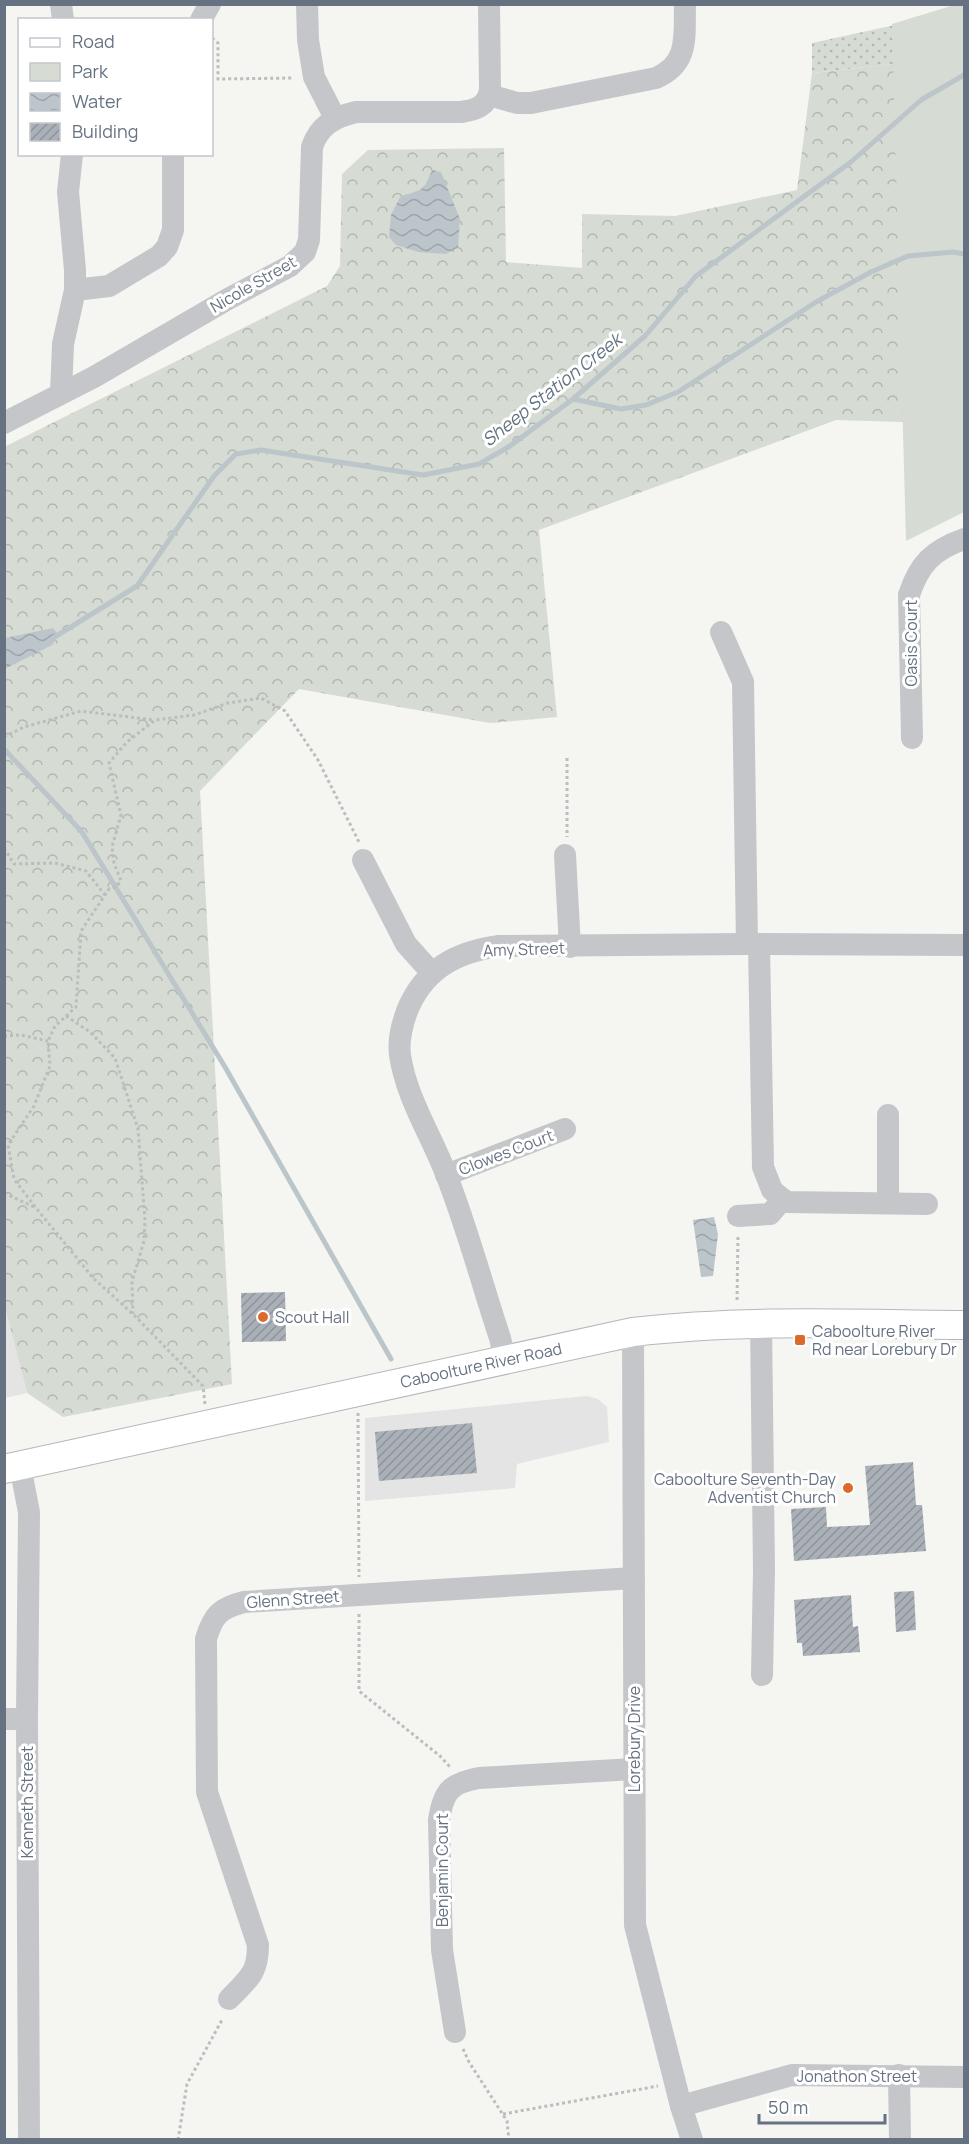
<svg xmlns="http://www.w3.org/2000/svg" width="969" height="2144" font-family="Manrope,sans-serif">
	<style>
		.built { fill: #e3e4e3 }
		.grass { fill: url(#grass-dots) }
		.forest { fill: url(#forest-crowns) }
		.green { fill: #d6dcd3 }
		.water { fill: url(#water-waves) }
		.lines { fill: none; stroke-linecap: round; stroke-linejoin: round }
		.stream { stroke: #bcc5ca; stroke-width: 5 }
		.building { fill: url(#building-hatch) }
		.major-casing { stroke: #b4b8bc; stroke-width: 30 }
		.path { stroke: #bbbdbf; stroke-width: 3; stroke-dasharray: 3 3; stroke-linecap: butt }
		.minor { stroke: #c4c6ca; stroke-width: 22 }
		.major { stroke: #fff; stroke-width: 28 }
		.poi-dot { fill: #dc6a2c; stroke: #fff; stroke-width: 2 }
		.labels { text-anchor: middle; stroke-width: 6; stroke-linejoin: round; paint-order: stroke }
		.street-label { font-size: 16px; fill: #667282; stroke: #fff }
		.poi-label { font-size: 16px; fill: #667282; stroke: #fff; text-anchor: start }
		.water-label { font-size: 18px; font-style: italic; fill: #61737f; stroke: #fff }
	</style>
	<defs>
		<pattern id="grass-dots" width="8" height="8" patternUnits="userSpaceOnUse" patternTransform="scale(1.5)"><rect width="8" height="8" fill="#d6dcd3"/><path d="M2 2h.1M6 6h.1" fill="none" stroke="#b1b7b1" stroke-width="1.8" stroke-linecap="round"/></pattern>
		<pattern id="forest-crowns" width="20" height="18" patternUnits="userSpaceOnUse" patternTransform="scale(1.5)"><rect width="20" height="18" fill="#d6dcd3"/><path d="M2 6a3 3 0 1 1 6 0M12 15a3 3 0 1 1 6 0" fill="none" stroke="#b1b7b1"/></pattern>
		<pattern id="water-waves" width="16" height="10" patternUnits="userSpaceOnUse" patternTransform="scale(1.5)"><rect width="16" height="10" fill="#bcc5ca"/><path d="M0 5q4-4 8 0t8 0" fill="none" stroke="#9da4a9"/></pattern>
		<pattern id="building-hatch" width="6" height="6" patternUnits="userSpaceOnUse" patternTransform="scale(1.5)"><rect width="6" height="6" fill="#aab0b7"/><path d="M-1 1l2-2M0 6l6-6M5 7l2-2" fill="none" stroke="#8e949a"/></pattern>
	</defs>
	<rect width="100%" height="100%" fill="#f5f5f2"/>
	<!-- built -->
	<g class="built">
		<polygon points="4,1303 27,1393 5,1398 4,1398"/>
		<polygon points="587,1396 598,1399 607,1407 609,1442 517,1464 515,1488 365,1501 365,1418"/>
	</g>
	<!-- grass -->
	<polygon class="grass" points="964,10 964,56 812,73 812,43"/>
	<!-- forest -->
	<polygon class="forest" points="964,56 964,424 836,420 539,530 557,717 490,723 299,689 200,791 232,1384 63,1417 27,1393 4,1303 4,447 327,286 340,266 342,174 368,150 504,148 506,262 582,268 582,214 675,216 797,190 812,73"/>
	<!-- green -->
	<polygon class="green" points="954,5 964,5 964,512 906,541 892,24"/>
	<!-- water -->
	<g class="water">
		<path d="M433,170l8,2 19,47 -2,28 -12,7 -28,-2 -22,-7 -7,-8 2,-22 9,-18c7,-4 18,-4 23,-10 5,-4 5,-11 10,-17z"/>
		<polygon points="53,628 59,635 52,645 5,669 5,638"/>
		<polygon points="714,1217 718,1234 713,1276 701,1277 693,1220"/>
	</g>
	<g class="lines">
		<!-- stream -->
		<g class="stream">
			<polyline points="573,399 621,409 646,405 678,392 816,302 871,272 908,256 953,252 964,254"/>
			<polyline points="53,638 137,586 214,476 236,454 261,450 423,475 479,464 510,446 573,399 645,336 696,276 851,162 921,100 964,75"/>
			<polyline points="4,749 82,832 225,1067 391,1359"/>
		</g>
	</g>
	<!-- building -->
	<g class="building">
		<polygon points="285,1292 286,1341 242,1342 241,1293"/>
		<polygon points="472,1423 477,1473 379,1481 375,1432"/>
		<polygon points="913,1462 916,1505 922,1505 926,1551 794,1561 791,1509 826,1507 827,1527 870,1525 865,1466"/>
		<polygon points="914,1591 916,1630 896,1632 894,1592"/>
		<polygon points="851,1595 853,1627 858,1626 860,1652 803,1656 802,1643 797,1643 794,1600"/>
	</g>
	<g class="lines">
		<!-- major casing -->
		<g class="major-casing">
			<path id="major" d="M4,1469l629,-137c111,-13 221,-8 331,-7"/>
		</g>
		<!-- path -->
		<g class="path">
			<polyline points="212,38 218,43 218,79 294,78"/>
			<polyline points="4,737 24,727 81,711 154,720"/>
			<polyline points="567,758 567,837"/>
			<polyline points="4,848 14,864 55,863 86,871 105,895"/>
			<polyline points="66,1016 90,1032 115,1058 138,1129 145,1221 144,1241 132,1282 133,1314"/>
			<polyline points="4,1036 21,1035 48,1041"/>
			<polyline points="4,1193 34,1207"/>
			<polyline points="737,1300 738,1236"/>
			<polyline points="205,1404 203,1386 133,1314 94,1279 36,1208 14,1179 8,1145 34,1106 50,1066 48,1041 55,1026 76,1007 81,931 109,889 116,887 121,881 114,863 112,847 121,815 109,763 127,742 155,720 194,715 228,703 261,698 285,711 318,760 359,842"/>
			<polyline points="358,1413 359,1577"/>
			<polyline points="359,1614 359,1691 440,1756 451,1768"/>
			<polyline points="463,2049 469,2062 507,2121 509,2140"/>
			<polyline points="503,2114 658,2086"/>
			<polyline points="178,2140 187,2084 223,2018"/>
		</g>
		<!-- minor -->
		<g class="minor">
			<polyline points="61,4 63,20"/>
			<polyline points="307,4 308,40 314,77 335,118"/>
			<polyline points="201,20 210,4"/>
			<path d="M489,95l28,8h14l125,-25c34,-15 28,-42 29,-74"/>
			<polyline points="75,290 109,286 159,256 167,247 173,230 173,154"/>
			<polyline points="61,393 63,344 75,290 75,270 68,192 72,154"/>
			<path d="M4,423l90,-46 134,-78 62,-33 15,-14 4,-12 3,-93c7,-21 22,-30 44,-35h105c15,-2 27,-6 29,-23l-1,-85"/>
			<polyline points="721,632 743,682 747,944"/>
			<path d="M912,738l-3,-143c10,-31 24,-45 55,-56"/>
			<polyline points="565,855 570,947"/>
			<polyline points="363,860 406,944 432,973"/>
			<polyline points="759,944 763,1167 772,1190 786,1202 927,1204"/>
			<polyline points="888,1115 888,1203"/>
			<polyline points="446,1175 565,1129"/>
			<polyline points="738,1216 770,1214 783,1199"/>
			<polyline points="761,1323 764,1570 762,1675"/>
			<polyline points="633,1332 635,1925 681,2106 692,2140"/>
			<path d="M505,1360l-5,-22c-18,-54 -33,-111 -54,-164 -15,-39 -40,-77 -46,-119 -2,-16 2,-30 7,-44 17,-42 49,-59 92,-65l248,-2 217,1"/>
			<polyline points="20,1466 29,1512 27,1719 29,2140"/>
			<polyline points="4,1719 27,1719"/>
			<path d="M229,1999c19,-20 29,-25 29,-54l-51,-153 -1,-153c7,-24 14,-31 38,-37l390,-24"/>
			<path d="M455,2032l-13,-82 -3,-130c4,-28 11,-37 40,-42l155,-9"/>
			<polyline points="899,2075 900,2140"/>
			<polyline points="681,2106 792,2075 964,2077"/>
		</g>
		<!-- major -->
		<use href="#major" class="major"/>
	</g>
	<!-- markers -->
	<g class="poi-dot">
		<circle cx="263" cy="1317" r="6"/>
		<rect x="794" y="1334" width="12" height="12" rx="3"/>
		<circle cx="848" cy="1488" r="6"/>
	</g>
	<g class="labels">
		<!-- street labels -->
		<g class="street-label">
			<text transform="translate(253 284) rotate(-30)" y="6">Nicole Street</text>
			<text transform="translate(911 643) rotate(-90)" y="6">Oasis Court</text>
			<text transform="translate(524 949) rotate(-2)" y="6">Amy Street</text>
			<text transform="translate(506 1152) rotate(-21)" y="6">Clowes Court</text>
			<text transform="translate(481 1365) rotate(-12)" y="6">Caboolture River Road</text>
			<text transform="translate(293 1599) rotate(-4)" y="6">Glenn Street</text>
			<text transform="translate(634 1739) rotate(-90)" y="6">Lorebury Drive</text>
			<text transform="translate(27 1802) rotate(-90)" y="6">Kenneth Street</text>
			<text transform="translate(442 1870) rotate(-90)" y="6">Benjamin Court</text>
			<text x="857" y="2082">Jonathon Street</text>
		</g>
		<!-- poi labels -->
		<g class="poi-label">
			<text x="275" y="1323">Scout Hall</text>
			<text x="812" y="1337">Caboolture River<tspan x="812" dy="18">Rd near Lorebury Dr</tspan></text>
			<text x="836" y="1485" text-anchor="end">Caboolture Seventh-Day<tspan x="836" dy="18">Adventist Church</tspan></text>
		</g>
		<!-- water labels -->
		<g class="water-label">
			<text transform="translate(552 390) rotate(-38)" y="6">Sheep Station Creek</text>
		</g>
	</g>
	<!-- border -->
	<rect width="969" height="2144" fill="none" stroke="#667282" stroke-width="12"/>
	<!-- legend -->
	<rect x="18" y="18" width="195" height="138" fill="#ffffff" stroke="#c2c7cd" stroke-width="1.5"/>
	<rect x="30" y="38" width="30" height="9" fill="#ffffff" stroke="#c2c7cd" stroke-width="1.5"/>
	<text x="72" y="48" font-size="18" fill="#667282">Road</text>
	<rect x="30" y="63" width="30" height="18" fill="#d6dcd3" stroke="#c2c7cd" stroke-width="1.5"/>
	<text x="72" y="78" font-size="18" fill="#667282">Park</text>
	<rect x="30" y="93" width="30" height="18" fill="url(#water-waves)" stroke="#c2c7cd" stroke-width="1.5"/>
	<text x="72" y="108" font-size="18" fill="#667282">Water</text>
	<rect x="30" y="123" width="30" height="18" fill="url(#building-hatch)" stroke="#c2c7cd" stroke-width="1.5"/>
	<text x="72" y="138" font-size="18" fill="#667282">Building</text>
	<!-- scale -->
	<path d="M759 2114v9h126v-9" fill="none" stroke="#667282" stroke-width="3"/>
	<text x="768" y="2114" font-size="18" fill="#667282" stroke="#ffffff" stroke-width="4.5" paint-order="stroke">50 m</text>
</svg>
